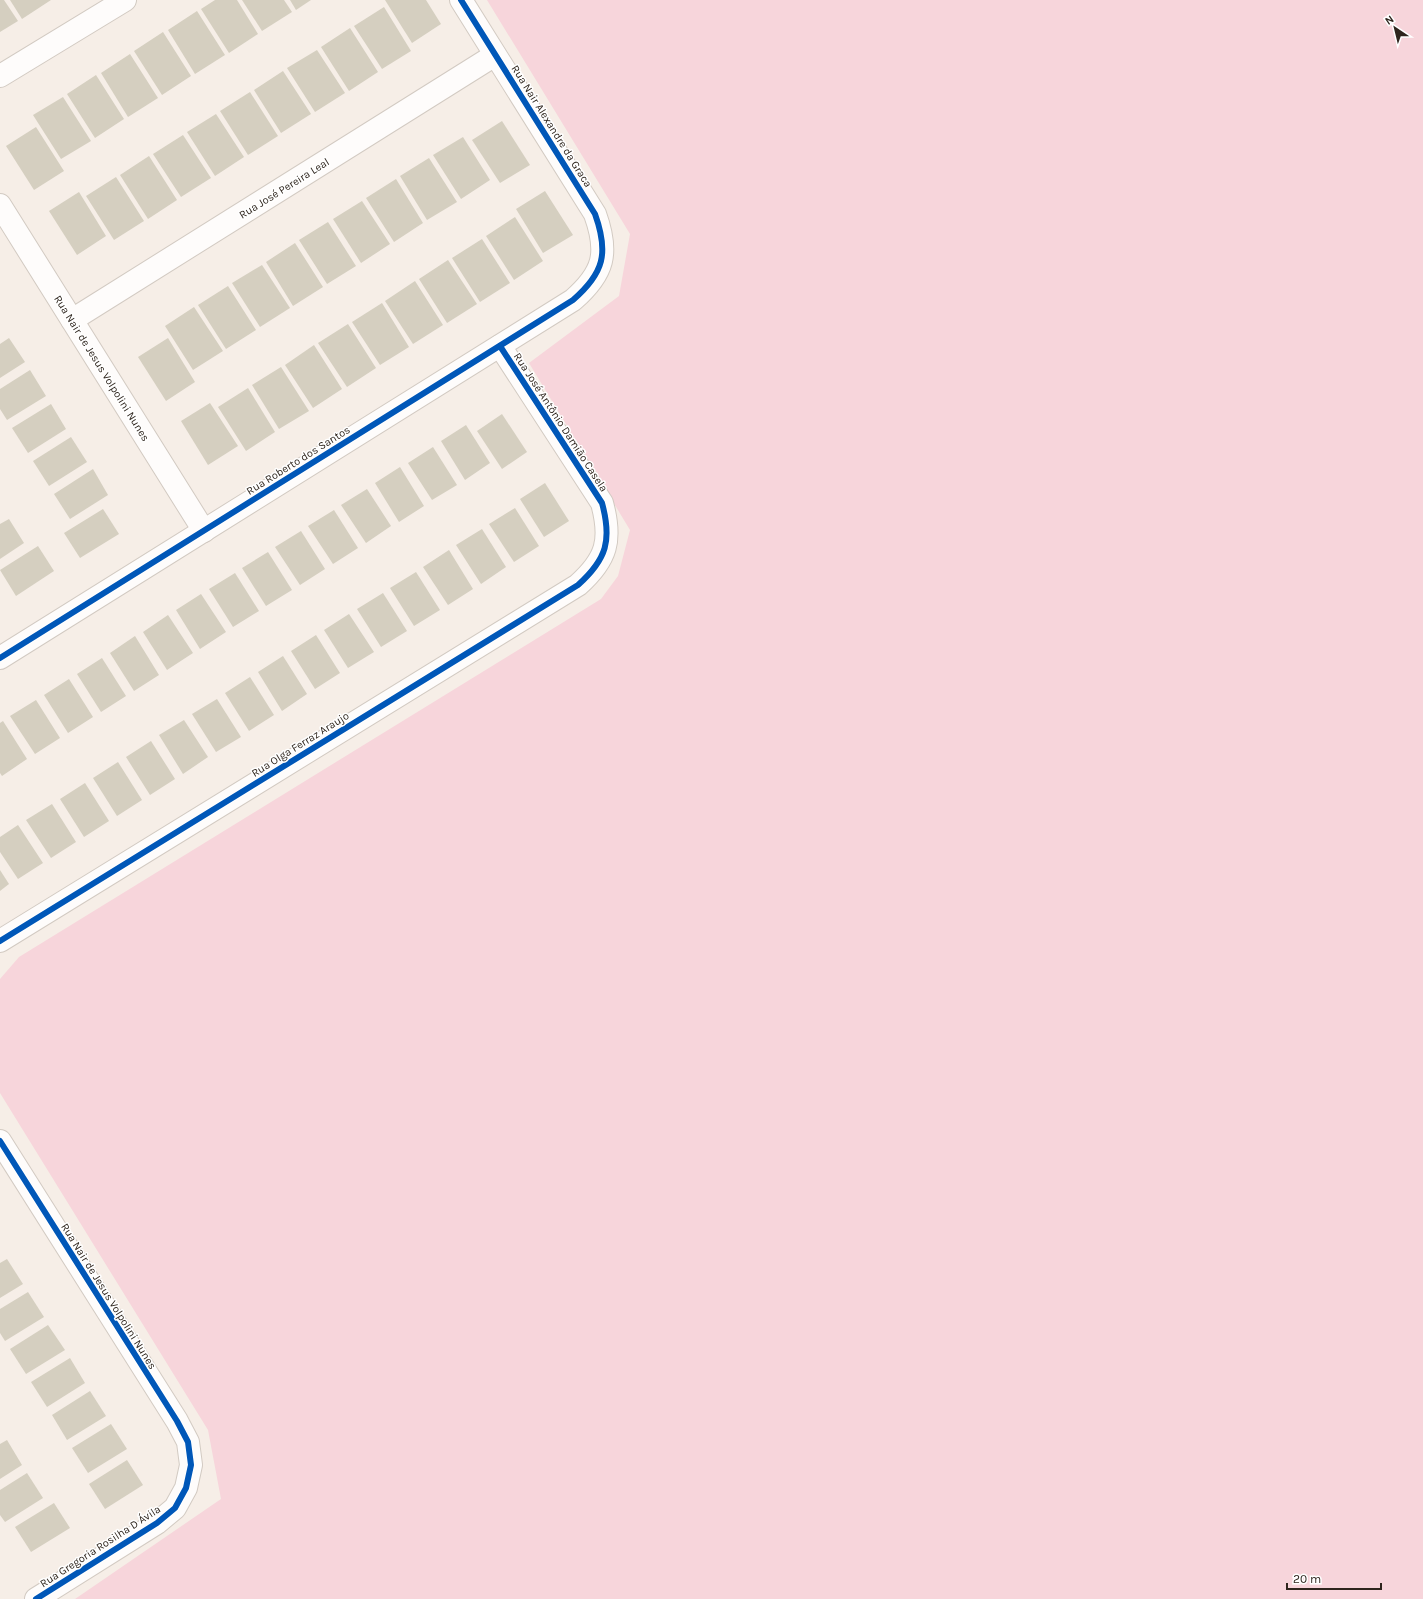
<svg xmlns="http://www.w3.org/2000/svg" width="1423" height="1599" font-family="Karla,sans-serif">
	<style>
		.green { fill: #f7d5db }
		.building { fill: #d5cfc0 }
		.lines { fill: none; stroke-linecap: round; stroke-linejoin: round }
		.minor-casing { stroke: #d2cac2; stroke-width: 24 }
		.minor { stroke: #fefcfb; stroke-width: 22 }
		.cycleway-casing { stroke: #fff; stroke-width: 8 }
		.cycleway { stroke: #0057b8; stroke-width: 6 }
		.labels { text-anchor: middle; stroke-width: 3; stroke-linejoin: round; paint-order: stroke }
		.street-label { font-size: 11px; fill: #2e251d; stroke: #fff }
	</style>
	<rect width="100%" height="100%" fill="#f6eee7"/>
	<!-- green -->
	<polygon class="green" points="487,0 1423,0 1423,1599 75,1599 221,1499 208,1430 0,1093 0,979 19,957 601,599 618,576 630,530 529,363 619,296 630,234"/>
	<!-- building -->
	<g class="building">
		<polygon points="0,0 4,0 18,21 0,32"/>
		<polygon points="10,0 51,0 22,19"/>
		<polygon points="215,0 237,0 258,34 229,53 201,9"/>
		<polygon points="242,0 284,0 292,12 262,31"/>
		<polygon points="290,0 311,0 296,10"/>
		<polygon points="385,0 426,0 441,24 412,43"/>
		<polygon points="384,7 411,51 382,69 354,26"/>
		<polygon points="197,11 225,55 195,74 168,30"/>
		<polygon points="350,28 378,72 349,91 321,47"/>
		<polygon points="163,32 191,76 162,95 134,51"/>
		<polygon points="317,50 345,93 315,112 287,68"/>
		<polygon points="130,54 158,98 128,117 101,73"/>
		<polygon points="283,71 311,114 281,133 254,90"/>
		<polygon points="96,75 124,119 95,138 67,94"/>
		<polygon points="250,92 278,136 248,155 220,111"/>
		<polygon points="63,97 91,141 61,159 33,115"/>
		<polygon points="216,114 244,157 215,176 187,132"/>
		<polygon points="502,121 530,165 500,183 472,140"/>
		<polygon points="36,127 64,171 34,190 6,146"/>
		<polygon points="183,135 211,178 181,197 153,154"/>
		<polygon points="463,137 490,180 461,199 433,155"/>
		<polygon points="149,156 177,200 148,219 120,175"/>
		<polygon points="429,158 457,202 427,220 400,176"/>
		<polygon points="116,177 144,221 114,240 86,196"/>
		<polygon points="396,179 423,223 394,242 366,198"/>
		<polygon points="545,191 573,235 543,253 516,209"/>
		<polygon points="79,192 106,236 77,255 49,211"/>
		<polygon points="362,201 390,244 361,263 333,219"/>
		<polygon points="515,217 543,261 514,280 486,236"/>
		<polygon points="328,222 356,266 327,284 299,240"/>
		<polygon points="482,239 510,283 480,302 452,258"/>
		<polygon points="295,243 323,287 293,306 266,262"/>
		<polygon points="448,260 477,304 447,323 419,279"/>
		<polygon points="262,265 290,308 260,327 232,283"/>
		<polygon points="415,281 443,325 413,344 385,301"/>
		<polygon points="228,286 256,330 226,349 198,305"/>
		<polygon points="382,303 409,347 380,365 352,322"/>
		<polygon points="194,307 223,351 193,370 165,326"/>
		<polygon points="348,324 376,368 347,387 318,343"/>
		<polygon points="9,338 25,362 0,378 0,344"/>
		<polygon points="168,338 195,382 166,401 138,357"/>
		<polygon points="314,345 342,389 313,408 285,365"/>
		<polygon points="281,367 309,411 279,429 252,385"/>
		<polygon points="30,370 46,396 7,420 0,409 0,389"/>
		<polygon points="248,388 275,432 246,451 218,407"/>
		<polygon points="210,403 238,446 208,465 181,421"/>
		<polygon points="51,404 66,429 28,453 12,428"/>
		<polygon points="502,414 527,452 502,469 477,431"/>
		<polygon points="466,425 490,463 465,480 441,441"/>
		<polygon points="71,437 87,462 49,486 33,461"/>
		<polygon points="433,447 457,485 432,500 408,463"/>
		<polygon points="400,467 424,506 399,522 375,483"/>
		<polygon points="93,469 108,495 70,519 54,494"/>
		<polygon points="545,483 569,521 544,537 520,499"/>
		<polygon points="367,489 391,526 366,543 341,505"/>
		<polygon points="515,508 539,546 514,562 489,524"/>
		<polygon points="103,509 119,534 80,558 64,533"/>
		<polygon points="334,510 358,548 333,564 308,526"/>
		<polygon points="9,519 24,543 0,559 0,524"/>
		<polygon points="482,529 506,567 481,584 456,545"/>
		<polygon points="301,531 325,569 300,585 275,547"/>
		<polygon points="38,546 54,571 16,596 0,570"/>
		<polygon points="449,550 473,589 448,605 423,567"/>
		<polygon points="268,552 292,590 266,606 242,568"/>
		<polygon points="416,572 440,610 414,626 390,588"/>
		<polygon points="235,573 259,611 233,627 209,589"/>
		<polygon points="383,593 407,631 381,647 357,609"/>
		<polygon points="201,594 226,632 200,649 176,610"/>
		<polygon points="349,614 374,652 348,668 324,630"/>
		<polygon points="168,615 193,653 167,670 143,632"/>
		<polygon points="316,635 340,673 315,689 291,651"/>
		<polygon points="135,636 159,675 134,691 110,653"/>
		<polygon points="283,656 307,694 282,711 258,672"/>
		<polygon points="102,658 126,696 101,712 77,674"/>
		<polygon points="250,677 274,715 249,731 225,693"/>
		<polygon points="69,679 93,717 68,733 44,695"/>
		<polygon points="217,699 241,737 216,752 192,714"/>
		<polygon points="36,700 60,738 35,754 10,716"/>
		<polygon points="184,720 208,757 183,774 159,735"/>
		<polygon points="3,721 27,759 2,776 0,773 0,723"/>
		<polygon points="151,741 175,779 150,795 126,757"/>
		<polygon points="118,762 142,800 117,816 93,778"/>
		<polygon points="85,783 109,821 84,837 60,799"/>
		<polygon points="52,804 76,842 51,858 26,820"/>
		<polygon points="18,825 43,863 18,879 0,852 0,837"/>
		<polygon points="0,870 9,884 0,891"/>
		<polygon points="7,1259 23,1284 0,1298 0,1263"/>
		<polygon points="28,1292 44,1317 5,1341 0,1333 0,1309"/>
		<polygon points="48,1325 65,1350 26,1374 10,1349"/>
		<polygon points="70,1358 85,1383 47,1407 31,1382"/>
		<polygon points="90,1391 106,1416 67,1440 52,1415"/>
		<polygon points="111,1424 127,1449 88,1473 72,1448"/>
		<polygon points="7,1440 22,1465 0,1479 0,1444"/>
		<polygon points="127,1460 143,1485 105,1509 89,1484"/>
		<polygon points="27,1473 43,1498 5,1522 0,1515 0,1490"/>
		<polygon points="54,1503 70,1528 31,1552 15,1527"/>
	</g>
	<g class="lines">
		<!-- minor casing -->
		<g class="minor-casing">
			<g id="minor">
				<polyline points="0,76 125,0"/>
				<polyline points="0,205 204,531"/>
				<polyline points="72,320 495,55"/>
				<path d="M0,658l573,-358c31,-27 36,-47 22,-86l-134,-214"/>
				<path d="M0,941l578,-356c29,-26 34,-45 24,-82l-102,-157"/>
				<polyline points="0,1141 177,1421 188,1442 191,1465 186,1488 175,1508 157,1523 36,1599"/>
			</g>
		</g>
		<!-- minor -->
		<use href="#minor" class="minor"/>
		<!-- cycleway casing -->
		<g class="cycleway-casing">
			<g id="cycleway">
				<path d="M0,658l573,-358c31,-27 36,-47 22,-86l-134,-214"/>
				<path d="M0,941l578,-356c29,-26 34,-45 24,-82l-102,-157"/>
				<polyline points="0,1141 177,1421 188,1442 191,1465 186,1488 175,1508 157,1523 36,1599"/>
			</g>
		</g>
		<!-- cycleway -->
		<use href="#cycleway" class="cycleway"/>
	</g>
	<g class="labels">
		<!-- street labels -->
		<g class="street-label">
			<text transform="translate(552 126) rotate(58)" y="4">Rua Nair Alexandre da Graca</text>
			<text transform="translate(284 188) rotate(-32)" y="4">Rua José Pereira Leal</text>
			<text transform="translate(102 368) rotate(58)" y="4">Rua Nair de Jesus Volpolini Nunes</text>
			<text transform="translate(561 422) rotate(57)" y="4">Rua José Antônio Damião Casela</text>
			<text transform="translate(298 460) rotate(-32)" y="4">Rua Roberto dos Santos</text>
			<text transform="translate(300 744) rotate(-32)" y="4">Rua Olga Ferraz Araujo</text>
			<text transform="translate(109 1296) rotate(58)" y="4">Rua Nair de Jesus Volpolini Nunes</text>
			<text transform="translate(100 1546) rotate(-33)" y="4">Rua Gregoria Rosilha D Ávila</text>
		</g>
	</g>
	<!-- north arrow -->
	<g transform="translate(1395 28) rotate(325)" stroke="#ffffff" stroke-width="3" paint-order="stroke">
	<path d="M0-3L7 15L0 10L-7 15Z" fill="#2e251d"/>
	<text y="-6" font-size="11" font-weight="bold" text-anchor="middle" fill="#2e251d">N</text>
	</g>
	<!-- scale -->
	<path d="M1287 1583v6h94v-6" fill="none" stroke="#2e251d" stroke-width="2"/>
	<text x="1293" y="1583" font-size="12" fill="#2e251d" stroke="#ffffff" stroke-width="3" paint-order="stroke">20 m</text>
</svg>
